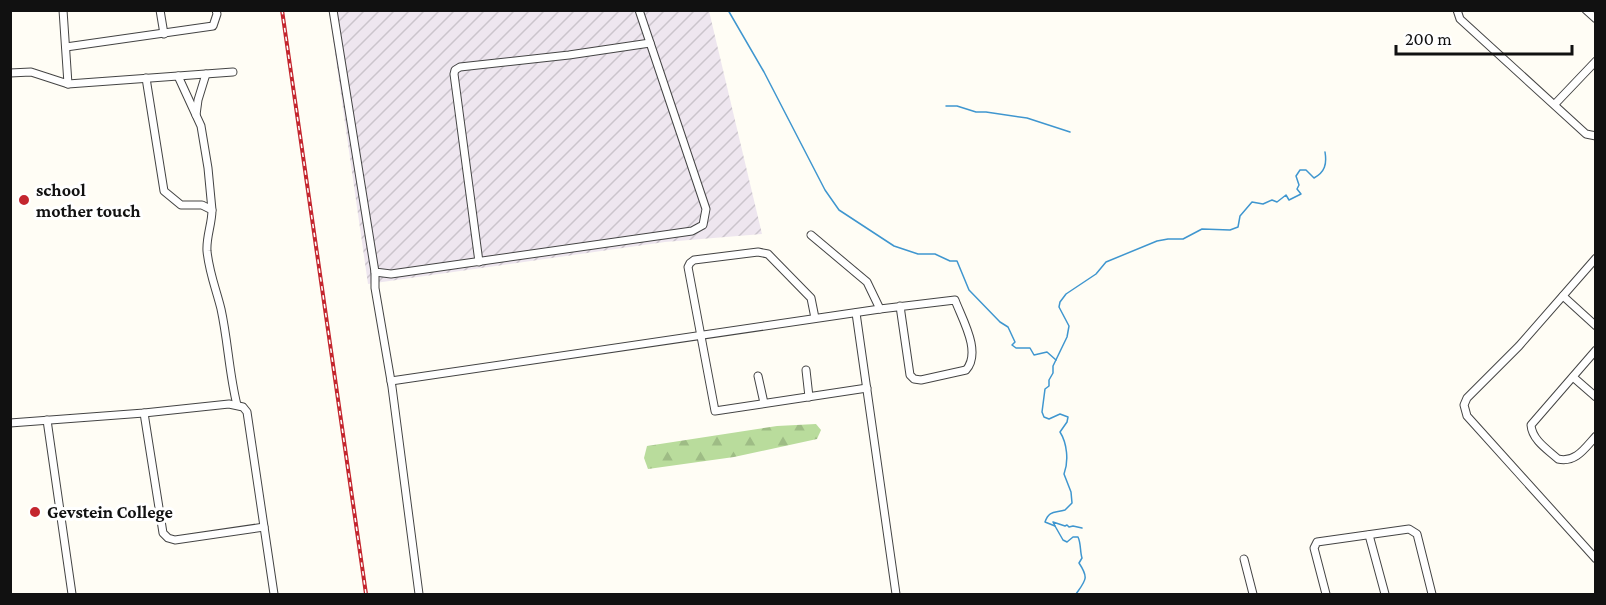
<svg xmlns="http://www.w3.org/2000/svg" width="1606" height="605" font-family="'Crimson Pro',serif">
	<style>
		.industrial { fill: url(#industrial-furrows) }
		.forest { fill: url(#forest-firs) }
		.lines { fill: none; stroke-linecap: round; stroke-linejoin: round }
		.stream { stroke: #3f96cf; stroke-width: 1.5 }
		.street-casing { stroke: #444; stroke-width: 9 }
		.street { stroke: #fff; stroke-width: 7 }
		.rail-casing { stroke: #c4262e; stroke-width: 4 }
		.rail { stroke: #fff; stroke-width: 1.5; stroke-dasharray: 4.5; stroke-linecap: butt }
		.poi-dot { fill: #c4262e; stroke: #fff; stroke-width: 2 }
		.labels { text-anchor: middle; stroke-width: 6; stroke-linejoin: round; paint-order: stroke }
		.poi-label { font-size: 18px; font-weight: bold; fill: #111; stroke: #fff; text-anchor: start }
	</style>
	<defs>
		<pattern id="industrial-furrows" width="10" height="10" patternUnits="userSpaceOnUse" patternTransform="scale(1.5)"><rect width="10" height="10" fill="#eee6ef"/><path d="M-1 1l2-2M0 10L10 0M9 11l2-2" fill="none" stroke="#cbc4cc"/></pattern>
		<pattern id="forest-firs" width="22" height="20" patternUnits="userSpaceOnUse" patternTransform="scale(1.5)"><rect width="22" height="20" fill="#b9dc9c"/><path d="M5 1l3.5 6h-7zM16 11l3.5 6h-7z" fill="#9ebc85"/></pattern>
	</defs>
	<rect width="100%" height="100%" fill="#fffdf5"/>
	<!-- industrial -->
	<polygon class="industrial" points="329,11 709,11 762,234 665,242 368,284"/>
	<!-- forest -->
	<polygon class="forest" points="816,424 821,430 817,439 734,457 648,469 644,458 647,446 777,426"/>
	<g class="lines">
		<!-- stream -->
		<g class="stream">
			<polyline points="728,10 764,72 825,190 839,210 894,246 918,254 935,254 950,261 957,261 969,290 1000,322 1008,327 1015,342 1012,345 1016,348 1030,348 1034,355 1047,352 1056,360"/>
			<polyline points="946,106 957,106 976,112 986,112 1027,118 1070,132"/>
			<polyline points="1055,526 1053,522 1065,526 1067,525 1069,527 1073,526 1082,528"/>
			<path d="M1076,594c10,-14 13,-16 3,-31l3,-5c-2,-6 -1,-15 -4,-21h-5l-6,5 -4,-2 -8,-14 -10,-4c4,-12 10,-9 20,-12l7,-7 -1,-11 -7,-18c5,-13 3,-31 -4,-42l7,-10 1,-5 -8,-3 -11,5 -5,-2 -2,-5 3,-23 4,-3v-6l4,-7v-7l14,-29 2,-11 -10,-19 1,-5 6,-8 30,-20 10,-12 51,-21 11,-2h15l19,-10 28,1 8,-3 2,-11 12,-14 11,2 9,-4 5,2 9,-7 3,5 12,-6 -4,-5 2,-4 -3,-9 4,-6h6l8,8c11,-6 13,-14 11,-26"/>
		</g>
		<!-- street casing -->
		<g class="street-casing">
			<g id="street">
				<polyline points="160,10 164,34"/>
				<polyline points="333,10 375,272 391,274 692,231 703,225 706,209 639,10"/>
				<polyline points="1457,10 1460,19 1586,134 1596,136"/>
				<polyline points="1586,10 1596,19"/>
				<polyline points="66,47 213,26 217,14 216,10"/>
				<polyline points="10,73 31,72 68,84 63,10"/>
				<polyline points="178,76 201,126 208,168 212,210"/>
				<path d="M146,78l18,113 17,14h21l10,5c0,14 -6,27 -5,41 2,21 9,38 14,58 7,32 8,64 16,96"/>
				<polyline points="68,84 233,72"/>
				<polyline points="1555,104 1596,61"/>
				<polyline points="196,115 198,100 206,74"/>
				<polyline points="811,235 867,282 880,309"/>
				<polyline points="1596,258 1519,346 1467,398 1464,405 1467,416 1596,559"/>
				<polyline points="479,262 454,74 455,70 460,67 569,55 650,43"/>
				<polyline points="375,272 375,288 392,387 419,594"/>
				<polyline points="1563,296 1596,326"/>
				<polyline points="856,313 896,594"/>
				<polyline points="815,318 811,298 768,254 758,252 694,260 690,263 688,267 715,411 867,388"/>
				<path d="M1596,350l-65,75c1,15 17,25 27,34 18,4 27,-11 38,-23"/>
				<polyline points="806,370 809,397"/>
				<polyline points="758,376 764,403"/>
				<polyline points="1573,377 1596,397"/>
				<path d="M391,381l489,-72 75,-9c7,19 27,52 11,70l-45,10 -7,-1 -4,-4 -10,-69"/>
				<polyline points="144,413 163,533 168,538 175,540 264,527"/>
				<polyline points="47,420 72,594"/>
				<polyline points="10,423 144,413 229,404 243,407 247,412 274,594"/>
				<polyline points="1369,535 1385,594"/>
				<polyline points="1244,559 1253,594"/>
				<polyline points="1326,594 1314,548 1317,542 1409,529 1417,534 1432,594"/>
			</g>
		</g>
		<!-- street -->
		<use href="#street" class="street"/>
		<!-- rail casing -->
		<g class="rail-casing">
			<polyline id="rail" points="282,10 366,594"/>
		</g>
		<!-- rail -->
		<use href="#rail" class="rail"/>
	</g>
	<!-- markers -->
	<g class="poi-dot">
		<circle cx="24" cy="200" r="6"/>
		<circle cx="35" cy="512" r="6"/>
	</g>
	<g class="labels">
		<!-- poi labels -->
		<g class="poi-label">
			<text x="36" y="196">school<tspan x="36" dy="21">mother touch</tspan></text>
			<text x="47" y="518">Gevstein College</text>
		</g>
	</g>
	<!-- border -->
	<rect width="1606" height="605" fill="none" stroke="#111111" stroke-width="24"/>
	<!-- scale -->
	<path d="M1396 45v9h176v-9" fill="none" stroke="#111111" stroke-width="3"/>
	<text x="1405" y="45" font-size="18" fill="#111111" stroke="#ffffff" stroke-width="4.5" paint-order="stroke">200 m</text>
</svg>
